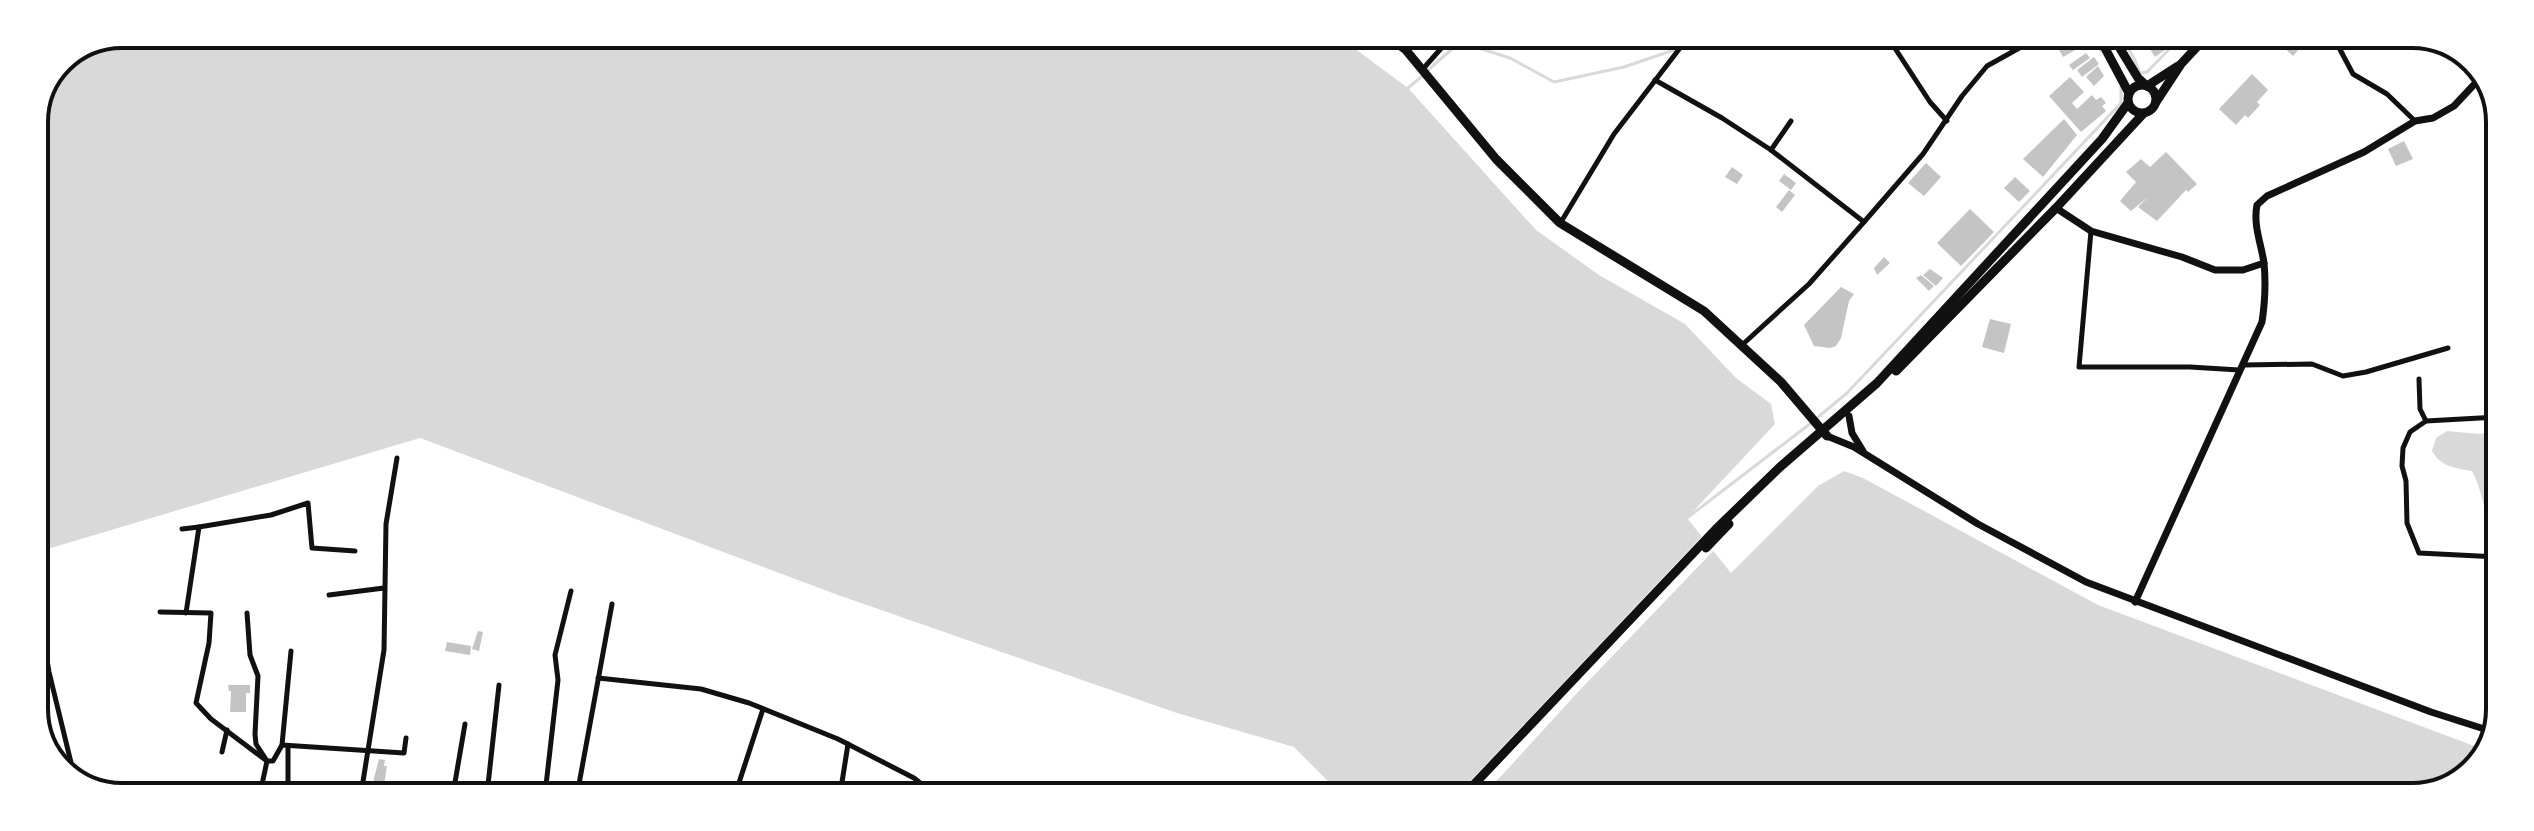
<svg xmlns="http://www.w3.org/2000/svg" width="2534" height="831" font-family="'Golos Text',sans-serif">
	<style>
		.water { fill: #d9d9d9 }
		.pier { fill: #fff }
		.lines { fill: none; stroke-linecap: round; stroke-linejoin: round }
		.stream { stroke: #d9d9d9; stroke-width: 3 }
		.building { fill: #c4c4c4 }
		.minor { stroke: #111; stroke-width: 5 }
		.tertiary { stroke: #111; stroke-width: 7 }
		.primary { stroke: #111; stroke-width: 9 }
		.trunk { stroke: #111; stroke-width: 9 }
		.rim { fill: none; stroke: #111; stroke-width: 4 }
	</style>
	<rect width="100%" height="100%" fill="#fff"/>
	<!-- water -->
	<g class="water">
		<polygon points="122,34 1338,36 1408,88 1536,230 1599,275 1685,324 1736,378 1771,404 1775,424 1687,518 1731,573 1818,486 1844,471 1863,478 2098,605 2485,750 2466,779 2413,797 1354,796 1328,781 1294,747 1177,713 838,595 420,438 34,553 34,121 60,59"/>
		<path d="M2498,430v85l-11,1 -9,-32 -6,-13c-17,-3 -31,-4 -40,-20l4,-13 11,-7 33,3z"/>
	</g>
	<!-- pier -->
	<polygon class="pier" points="1705,533 1716,548 1577,693 1504,773 1481,796 1456,796"/>
	<g class="lines">
		<!-- stream -->
		<g class="stream">
			<polyline points="2093,37 2101,51"/>
			<polyline points="2121,37 2134,58 2140,73 2147,72 2181,37"/>
			<polyline points="1427,71 1460,42 1510,58 1554,82 1624,67 1715,36"/>
			<polyline points="1408,88 1421,77"/>
			<polyline points="1817,418 1847,393 2121,103 2121,85"/>
			<polyline points="1687,518 1811,423"/>
		</g>
	</g>
	<!-- building -->
	<g class="building">
		<polygon points="2052,37 2086,37 2089,42 2063,57"/>
		<polygon points="2280,37 2310,37 2304,43 2300,40 2296,44 2300,48 2293,56 2281,45 2284,41"/>
		<polygon points="2162,42 2166,49 2155,57 2150,49"/>
		<polygon points="2086,53 2090,58 2073,70 2069,65"/>
		<polygon points="2094,57 2099,64 2082,77 2077,70"/>
		<polygon points="2098,66 2104,76 2094,86 2086,77"/>
		<polygon points="2252,74 2268,90 2257,102 2260,105 2248,118 2245,115 2236,125 2219,109"/>
		<polygon points="2070,77 2084,92 2072,103 2077,109 2092,95 2096,100 2101,97 2106,103 2102,106 2106,111 2081,132 2049,96"/>
		<polygon points="2064,119 2077,135 2043,177 2023,159"/>
		<polygon points="2404,141 2413,159 2396,166 2388,149"/>
		<polygon points="2166,152 2197,184 2188,192 2186,190 2157,221 2138,207 2148,197 2131,211 2120,201 2136,182 2126,172 2141,159 2150,167"/>
		<polygon points="1926,163 1941,177 1924,196 1908,183"/>
		<polygon points="1732,167 1743,175 1737,184 1725,177"/>
		<polygon points="1784,174 1796,183 1791,190 1779,181"/>
		<polygon points="2015,177 2030,191 2019,202 2004,188"/>
		<polygon points="1789,190 1795,195 1782,212 1776,207"/>
		<polygon points="1970,209 1994,232 1961,266 1937,243"/>
		<polygon points="1884,257 1890,263 1877,275 1874,268"/>
		<polygon points="1930,269 1943,278 1936,286 1923,275"/>
		<polygon points="1921,275 1934,286 1929,291 1916,278"/>
		<polygon points="1841,287 1854,294 1849,301 1841,338 1836,346 1830,348 1814,346 1804,325"/>
		<polygon points="1990,319 2011,324 2004,353 1982,347"/>
		<polygon points="478,631 483,632 479,651 472,649"/>
		<polygon points="447,642 471,646 470,655 445,651"/>
		<polygon points="228,685 250,685 250,693 246,693 246,712 230,712 231,691 229,691"/>
		<polygon points="379,759 385,760 384,766 387,766 383,792 371,790"/>
	</g>
	<g class="lines">
		<!-- minor -->
		<g class="minor">
			<polyline points="1887,36 1930,102 1947,121"/>
			<polyline points="2337,37 2336,42 2353,74 2387,94 2415,121"/>
			<polyline points="1685,42 1690,36"/>
			<polyline points="1422,70 1452,36"/>
			<polyline points="1655,80 1722,118 1771,150 1864,222"/>
			<polyline points="2477,81 2490,91"/>
			<polyline points="1771,150 1791,121"/>
			<polyline points="1561,222 1614,134 1680,48"/>
			<polyline points="2091,231 2079,367 2190,367 2239,370"/>
			<polyline points="1742,345 1809,284 1864,222 1923,154 1962,96 1987,66 2039,37"/>
			<polyline points="2243,365 2312,364 2343,376 2366,372 2448,348"/>
			<polyline points="2419,379 2420,409 2426,421 2498,417"/>
			<polyline points="2426,421 2410,432 2403,448 2402,466 2406,481 2407,523 2419,553 2498,557"/>
			<polyline points="199,527 271,515 308,503 312,548 355,551"/>
			<polyline points="182,529 199,527 186,613"/>
			<polyline points="35,589 49,672 75,779"/>
			<polyline points="329,595 384,588"/>
			<polyline points="160,612 211,613 209,643 196,703 211,719 267,761 256,744 255,734 258,676 250,655 247,613"/>
			<polyline points="598,678 701,689 749,703 838,739 914,778 924,786 920,795"/>
			<polyline points="282,745 404,753 406,738"/>
			<polyline points="288,746 288,794"/>
			<polyline points="222,752 227,730"/>
			<polyline points="1276,786 1282,795"/>
			<polyline points="260,794 267,761 273,761 282,745 291,651"/>
			<polyline points="361,794 384,650 386,524 397,458"/>
			<polyline points="453,794 465,724"/>
			<polyline points="487,794 499,685"/>
			<polyline points="545,794 558,680 555,655 571,591"/>
			<polyline points="577,795 612,604"/>
			<polyline points="735,795 763,709"/>
			<polyline points="840,795 848,744"/>
		</g>
		<!-- tertiary -->
		<g class="tertiary">
			<polyline points="2056,208 2091,231 2182,257 2215,270 2243,270 2264,263"/>
			<polyline points="1849,416 1852,433 1863,451"/>
			<polyline points="1827,436 1854,447 1978,524 2086,582 2431,712 2497,733"/>
			<path d="M2135,602l127,-280c3,-20 4,-39 2,-59 -3,-20 -11,-38 -7,-58l10,-9 97,-44 51,-31 18,-3 21,-12 29,-31"/>
		</g>
		<!-- primary -->
		<g class="primary">
			<polyline points="1387,36 1405,49 1496,159 1560,223 1704,311 1781,382 1827,436"/>
			<polyline points="2147,86 2178,66"/>
			<polyline points="2156,102 2181,64 2206,37"/>
		</g>
		<!-- trunk -->
		<g class="trunk">
			<polyline points="2099,37 2129,93"/>
			<polyline points="2113,37 2138,78 2147,86"/>
			<circle cx="2142" cy="99" r="14"/>
			<polyline points="1896,371 2056,208 2143,114"/>
			<polyline points="1706,548 1729,524"/>
			<polyline points="1463,796 1716,529 1780,467 1877,383 2102,139 2128,103"/>
		</g>
	</g>
	<!-- crop -->
	<path d="M0 0H2534V831H0ZM122 48H2412A74 74 0 0 1 2486 122V709A74 74 0 0 1 2412 783H122A74 74 0 0 1 48 709V122A74 74 0 0 1 122 48Z" fill="#fff" fill-rule="evenodd"/>
	<path class="rim" d="M122 48H2412A74 74 0 0 1 2486 122V709A74 74 0 0 1 2412 783H122A74 74 0 0 1 48 709V122A74 74 0 0 1 122 48Z"/>
</svg>
